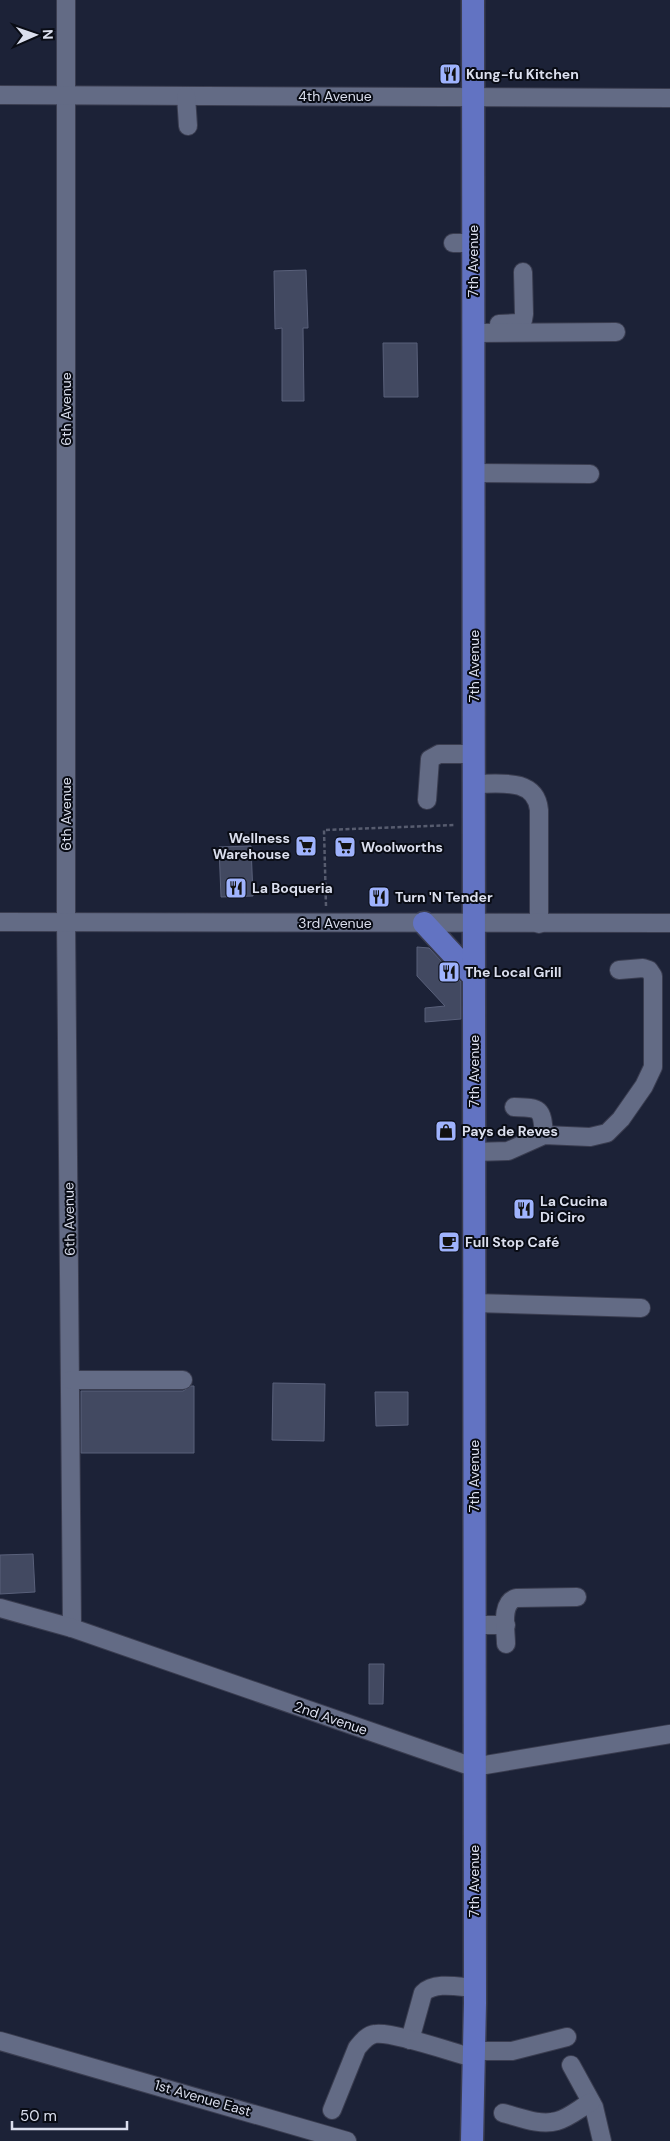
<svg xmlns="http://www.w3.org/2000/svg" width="670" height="2141" font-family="'DM Sans',sans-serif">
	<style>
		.building { fill: #424961; stroke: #59607a }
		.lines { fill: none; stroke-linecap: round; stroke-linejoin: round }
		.minor-casing { stroke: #3a3d50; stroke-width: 20 }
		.major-casing { stroke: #3a3d50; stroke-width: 25 }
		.path { stroke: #575c6f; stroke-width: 2.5; stroke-dasharray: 4 2.5; stroke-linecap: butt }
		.minor { stroke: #636b85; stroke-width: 18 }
		.major { stroke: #6273c2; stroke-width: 22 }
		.labels { text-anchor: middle; stroke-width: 4; stroke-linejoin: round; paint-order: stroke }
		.poi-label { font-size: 14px; font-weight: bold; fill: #dbdfee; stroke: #090c15; text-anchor: start }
		.street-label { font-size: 14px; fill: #dbdfee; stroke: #090c15 }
	</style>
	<rect width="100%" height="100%" fill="#1c2237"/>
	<!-- building -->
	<g class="building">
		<polygon points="306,270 308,328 303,328 304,401 282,401 282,328 275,329 274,271"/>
		<polygon points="383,343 417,343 418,397 384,397"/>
		<polygon points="251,846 253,896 221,897 219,847"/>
		<polygon points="417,947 429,948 461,982 461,1019 425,1022 425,1008 445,1006 417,976"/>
		<polygon points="273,1383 325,1384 324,1441 272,1440"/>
		<polygon points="191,1386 194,1386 194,1453 81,1453 81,1391 183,1391"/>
		<polygon points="375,1392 408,1392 408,1425 376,1426"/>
		<polygon points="33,1554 35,1592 0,1594 0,1555"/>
		<polygon points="369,1664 384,1664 383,1704 369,1704"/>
	</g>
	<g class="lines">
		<!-- minor casing -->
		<g class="minor-casing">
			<g id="minor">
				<polyline points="66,0 66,921 72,1628"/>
				<polyline points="0,95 670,98"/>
				<polyline points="186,96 188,126"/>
				<polyline points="453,243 473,243"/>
				<polyline points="499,324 518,323 523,320 524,314 523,272"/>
				<polyline points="473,333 616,332"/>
				<polyline points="473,473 590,474"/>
				<path d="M474,784c24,0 62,-7 65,26v114"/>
				<polyline points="427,800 430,759 439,754 474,754"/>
				<polyline points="0,922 670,923"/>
				<path d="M514,1107c27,1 28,1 30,28"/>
				<polyline points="474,1152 508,1151 544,1135 590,1137 607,1133 621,1119 644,1086 653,1067 653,976 649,970 643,968 619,970"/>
				<polyline points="474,1303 641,1308"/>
				<polyline points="71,1380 183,1380"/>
				<polyline points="0,1608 72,1628 473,1767 670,1734"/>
				<polyline points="473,1625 506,1625"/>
				<path d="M506,1644c0,-14 -6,-41 10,-46l61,-1"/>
				<path d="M410,2040l13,-47c12,-12 36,-6 52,-5"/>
				<polyline points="0,2041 347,2141"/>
				<polyline points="474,2051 512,2051 567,2037"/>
				<polyline points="571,2065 594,2107 602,2141"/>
				<path d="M332,2110l25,-62c5,-6 10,-13 18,-14 17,-3 79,19 99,24"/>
				<path d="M503,2113c16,4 37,13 54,8 12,-3 23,-13 34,-19"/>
			</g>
		</g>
		<!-- major casing -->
		<g class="major-casing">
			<g id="major">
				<polyline points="424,923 474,977"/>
				<polyline points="472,2141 475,2003 473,0"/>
			</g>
		</g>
		<!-- path -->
		<polyline class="path" points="326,906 324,830 455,825"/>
		<!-- minor -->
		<use href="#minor" class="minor"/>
		<!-- major -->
		<use href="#major" class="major"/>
	</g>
	<!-- icons -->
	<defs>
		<g id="restaurant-square" transform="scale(1.125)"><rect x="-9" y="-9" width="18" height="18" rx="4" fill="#9fb3fd" stroke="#090c15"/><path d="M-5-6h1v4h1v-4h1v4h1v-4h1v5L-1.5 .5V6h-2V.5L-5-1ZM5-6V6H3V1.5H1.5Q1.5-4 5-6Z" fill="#111"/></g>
		<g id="supermarket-square" transform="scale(1.125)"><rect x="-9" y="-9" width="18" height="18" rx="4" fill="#9fb3fd" stroke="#090c15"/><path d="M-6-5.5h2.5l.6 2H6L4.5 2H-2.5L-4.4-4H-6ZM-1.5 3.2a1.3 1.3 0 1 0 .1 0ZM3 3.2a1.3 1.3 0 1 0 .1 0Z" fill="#111"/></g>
		<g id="shop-square" transform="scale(1.125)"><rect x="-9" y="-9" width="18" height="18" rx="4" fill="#9fb3fd" stroke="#090c15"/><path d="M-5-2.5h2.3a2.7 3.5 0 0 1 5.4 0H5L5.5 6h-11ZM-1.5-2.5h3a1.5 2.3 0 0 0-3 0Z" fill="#111"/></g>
		<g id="cafe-square" transform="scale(1.125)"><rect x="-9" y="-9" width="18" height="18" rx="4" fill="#9fb3fd" stroke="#090c15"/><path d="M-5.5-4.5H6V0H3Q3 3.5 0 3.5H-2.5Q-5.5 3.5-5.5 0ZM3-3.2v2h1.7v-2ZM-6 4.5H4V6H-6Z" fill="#111"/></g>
	</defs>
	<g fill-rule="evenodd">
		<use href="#restaurant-square" x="450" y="74"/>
		<use href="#supermarket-square" x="306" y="846"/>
		<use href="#supermarket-square" x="345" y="847"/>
		<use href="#restaurant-square" x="236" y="888"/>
		<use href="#restaurant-square" x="379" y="897"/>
		<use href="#restaurant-square" x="449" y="972"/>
		<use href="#shop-square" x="446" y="1131"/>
		<use href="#restaurant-square" x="524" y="1209"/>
		<use href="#cafe-square" x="449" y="1242"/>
	</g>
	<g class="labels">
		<!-- poi labels -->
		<g class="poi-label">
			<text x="466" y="79">Kung-fu Kitchen</text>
			<text x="290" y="843" text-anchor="end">Wellness<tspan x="290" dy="16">Warehouse</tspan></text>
			<text x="361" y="852">Woolworths</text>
			<text x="252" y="893">La Boqueria</text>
			<text x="395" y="902">Turn 'N Tender</text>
			<text x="465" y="977">The Local Grill</text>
			<text x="462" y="1136">Pays de Reves</text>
			<text x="540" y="1206">La Cucina<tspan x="540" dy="16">Di Ciro</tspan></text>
			<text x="465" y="1247">Full Stop Café</text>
		</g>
		<!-- street labels -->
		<g class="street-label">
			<text x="335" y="101">4th Avenue</text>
			<text transform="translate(473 261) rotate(-90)" y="5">7th Avenue</text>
			<text transform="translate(66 409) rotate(-90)" y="5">6th Avenue</text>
			<text transform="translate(474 666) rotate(-90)" y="5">7th Avenue</text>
			<text transform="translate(66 814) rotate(-90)" y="5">6th Avenue</text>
			<text x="335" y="928">3rd Avenue</text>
			<text transform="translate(474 1071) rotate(-90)" y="5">7th Avenue</text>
			<text transform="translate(69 1219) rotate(-91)" y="5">6th Avenue</text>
			<text transform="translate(474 1476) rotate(-90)" y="5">7th Avenue</text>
			<text transform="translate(331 1718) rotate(19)" y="5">2nd Avenue</text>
			<text transform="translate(474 1881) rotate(-90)" y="5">7th Avenue</text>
			<text transform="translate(203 2098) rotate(16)" y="5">1st Avenue East</text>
		</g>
	</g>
	<!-- north arrow -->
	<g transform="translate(35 35) rotate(88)" stroke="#090c15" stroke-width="4" paint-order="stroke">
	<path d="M0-4L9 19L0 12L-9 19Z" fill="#dbdfee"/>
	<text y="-8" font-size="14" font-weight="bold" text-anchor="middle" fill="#dbdfee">N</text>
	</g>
	<!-- scale -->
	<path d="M12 2121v8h115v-8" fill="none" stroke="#dbdfee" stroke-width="2.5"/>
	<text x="20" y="2121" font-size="15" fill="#dbdfee" stroke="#090c15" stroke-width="4" paint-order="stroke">50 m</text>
</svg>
